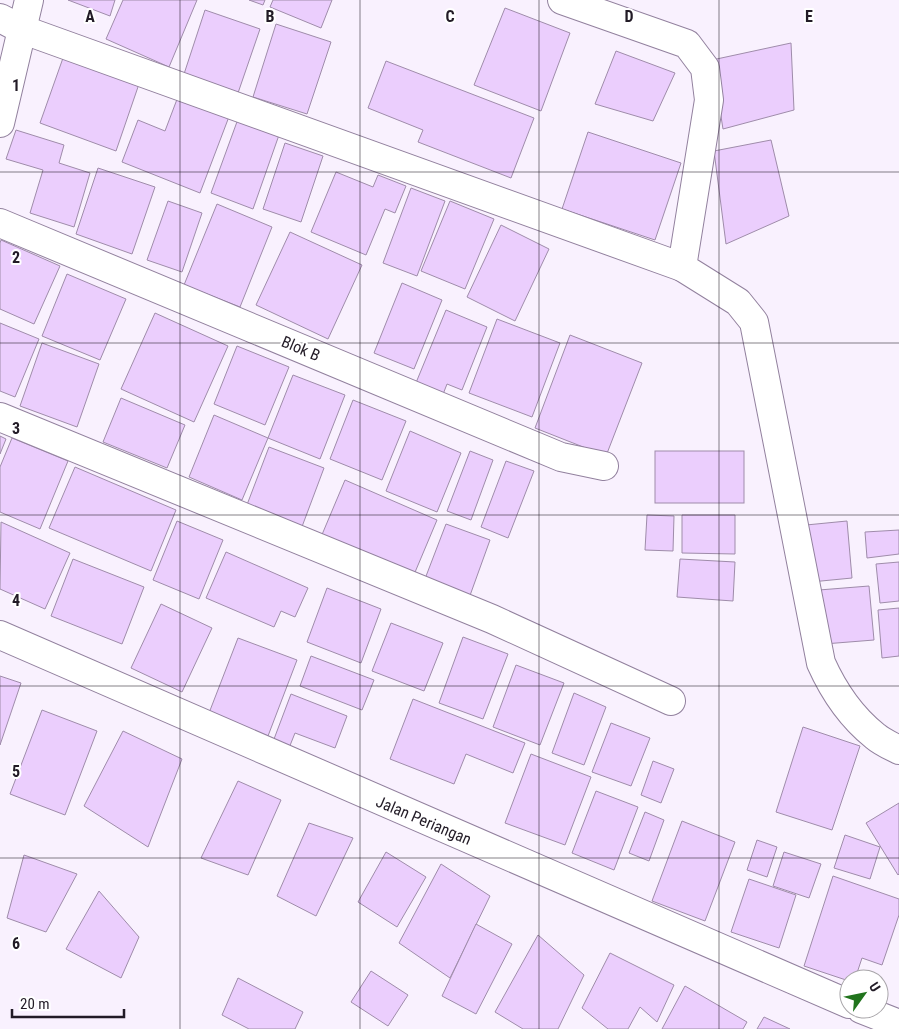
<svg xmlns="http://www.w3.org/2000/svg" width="899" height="1029" font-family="'Roboto Condensed',sans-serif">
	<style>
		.building { fill: #ebcefd; stroke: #9f8caa }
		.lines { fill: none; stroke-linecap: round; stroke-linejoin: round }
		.minor-casing { stroke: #92819e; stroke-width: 30 }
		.minor { stroke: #fff; stroke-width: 28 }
		.grid { fill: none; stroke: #221b26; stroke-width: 1; stroke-opacity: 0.55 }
		.labels { text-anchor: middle; stroke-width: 4; stroke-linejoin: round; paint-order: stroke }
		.street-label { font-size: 16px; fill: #221b26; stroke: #fff }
		.grid-label { font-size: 16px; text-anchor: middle; font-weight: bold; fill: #221b26; stroke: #fff; stroke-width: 4; stroke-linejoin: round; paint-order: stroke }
	</style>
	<rect width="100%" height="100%" fill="#f9f1fe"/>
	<!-- building -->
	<g class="building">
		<polygon points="68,0 115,0 110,16"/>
		<polygon points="123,0 197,0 169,67 106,39"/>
		<polygon points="249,0 265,0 263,5"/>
		<polygon points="273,0 332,0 321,28 270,7"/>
		<polygon points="505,8 570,33 541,111 474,85"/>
		<polygon points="205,10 260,29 238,93 184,74"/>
		<polygon points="276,24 331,42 307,114 253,97"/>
		<polygon points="791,43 794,110 723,129 712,60"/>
		<polygon points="616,51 675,73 653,121 595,104"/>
		<polygon points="63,58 139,84 116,151 40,123"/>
		<polygon points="386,61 534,118 511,178 418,142 423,130 368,108"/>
		<polygon points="179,94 230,114 200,193 122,162 138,120 165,131"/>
		<polygon points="238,119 279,135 253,209 211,193"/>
		<polygon points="16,130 64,145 59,163 90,173 74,227 30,213 43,170 6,159"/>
		<polygon points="588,132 681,163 655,240 562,209"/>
		<polygon points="771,140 789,216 726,244 714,151"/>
		<polygon points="285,143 323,156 301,222 263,209"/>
		<polygon points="98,168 155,187 132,254 76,234"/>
		<polygon points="336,172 373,187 378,175 406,186 395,213 385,209 366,255 311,232"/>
		<polygon points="411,188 445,201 417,276 383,263"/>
		<polygon points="168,201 202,213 182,272 147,260"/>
		<polygon points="450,201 494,219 465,289 421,271"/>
		<polygon points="217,204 272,227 240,307 184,285"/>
		<polygon points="501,225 549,249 515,321 467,297"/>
		<polygon points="290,232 362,265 328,339 256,305"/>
		<polygon points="1,240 60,266 34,324 0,309 0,243"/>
		<polygon points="67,274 126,299 100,360 42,336"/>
		<polygon points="402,283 442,300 414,369 374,353"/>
		<polygon points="446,310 487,327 462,390 447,384 440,402 413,390"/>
		<polygon points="155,313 228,346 194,422 121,389"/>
		<polygon points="497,319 560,343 532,417 469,393"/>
		<polygon points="0,323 39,339 15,397 0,391"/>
		<polygon points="570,335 642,363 606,456 535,428"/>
		<polygon points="42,343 99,364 77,427 20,406"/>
		<polygon points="237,346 289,367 265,425 214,404"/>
		<polygon points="293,375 345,395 320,459 268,438"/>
		<polygon points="121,398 185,425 167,468 103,442"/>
		<polygon points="353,400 406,421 382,480 330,459"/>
		<polygon points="214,415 268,438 242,500 189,477"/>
		<polygon points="410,431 461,453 437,512 386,491"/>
		<polygon points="0,436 6,439 0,454"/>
		<polygon points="12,438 68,461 40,529 0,512 0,467"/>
		<polygon points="269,447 324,468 300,532 245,510"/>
		<polygon points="470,451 493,460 471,520 447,511"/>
		<rect x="655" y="451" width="89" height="52"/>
		<polygon points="506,461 534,471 508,538 481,527"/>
		<polygon points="75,467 176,510 151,571 49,528"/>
		<polygon points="345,480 437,520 413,577 321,537"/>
		<polygon points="647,515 674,516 673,551 645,550"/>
		<polygon points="682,515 735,515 735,554 682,553"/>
		<polygon points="177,521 223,540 199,599 153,580"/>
		<polygon points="847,521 852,578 811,582 806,525"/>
		<polygon points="1,522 70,553 45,609 0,589"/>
		<polygon points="446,524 490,540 468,601 423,584"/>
		<polygon points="899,530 899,554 867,558 865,532"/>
		<polygon points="226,552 308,588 295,617 281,611 274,627 206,598"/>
		<polygon points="73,559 144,587 122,644 51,616"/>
		<polygon points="680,559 735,562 733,601 677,597"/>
		<polygon points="899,562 899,601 880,603 876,564"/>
		<polygon points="869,586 874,640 824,644 819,590"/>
		<polygon points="327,588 381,609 361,663 307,642"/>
		<polygon points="161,604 212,628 182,692 131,668"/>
		<polygon points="899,608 899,656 882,658 878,610"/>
		<polygon points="391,623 443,643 424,691 372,671"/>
		<polygon points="463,637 508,654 483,719 439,703"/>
		<polygon points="238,638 297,660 268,736 209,713"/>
		<polygon points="311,656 374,680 362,710 300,686"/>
		<polygon points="516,665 564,683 540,745 493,727"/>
		<polygon points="0,676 21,683 0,745"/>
		<polygon points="574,693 606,707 584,765 552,753"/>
		<polygon points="291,694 347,716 335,748 295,733 287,753 271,747"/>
		<polygon points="413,699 525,743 513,773 466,754 454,784 390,759"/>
		<polygon points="42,710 97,731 65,815 10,794"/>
		<polygon points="611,723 650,738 631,786 592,772"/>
		<polygon points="803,727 860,746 832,830 776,812"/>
		<polygon points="123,731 182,759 148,847 84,806"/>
		<polygon points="531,754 591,777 565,845 505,823"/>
		<polygon points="653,761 674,769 661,803 641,795"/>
		<polygon points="238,781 281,800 248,875 201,858"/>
		<polygon points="596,791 638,807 614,870 572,853"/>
		<polygon points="899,803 899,874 898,875 866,823"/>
		<polygon points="645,812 664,820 649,861 629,853"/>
		<polygon points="682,821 735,842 705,921 652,901"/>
		<polygon points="309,823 353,838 316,916 277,896"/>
		<polygon points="845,835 880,847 870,879 834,868"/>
		<polygon points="757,840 777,847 767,877 747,870"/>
		<polygon points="386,852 426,877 397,927 358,902"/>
		<polygon points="784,852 821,864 809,898 773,886"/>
		<polygon points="24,855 77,874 46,932 7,918"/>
		<polygon points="441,864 490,896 450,978 399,943"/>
		<polygon points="833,876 899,899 899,915 882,965 862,958 855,979 849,979 849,981 804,966"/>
		<polygon points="749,879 796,895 779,948 731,932"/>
		<polygon points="99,891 139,937 121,978 66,949"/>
		<polygon points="476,924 512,944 476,1014 442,996"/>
		<polygon points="538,935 584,975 558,1029 523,1029 495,1012"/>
		<polygon points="610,953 674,985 657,1022 640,1007 628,1029 608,1029 582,1008"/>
		<polygon points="371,971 408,995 388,1026 351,1002"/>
		<polygon points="238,978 303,1012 295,1029 249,1029 222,1015"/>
		<polygon points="685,986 747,1022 743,1029 662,1029"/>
		<polygon points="764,1017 790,1029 757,1029"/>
	</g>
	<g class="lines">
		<!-- minor casing -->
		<g class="minor-casing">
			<g id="minor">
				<path d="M562,0l125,44 18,24 4,32 -27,167 56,35 16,20 67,341c13,29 29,53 54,73 7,6 16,10 24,14"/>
				<polyline points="0,18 21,29 682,267"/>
				<polyline points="0,123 29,0"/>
				<polyline points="0,223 561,457 604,466"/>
				<polyline points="0,417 492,619 671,701"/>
				<polyline points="0,635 849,1004"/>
				<polyline points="861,1009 899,1024"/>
			</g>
		</g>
		<!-- minor -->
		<use href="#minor" class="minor"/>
	</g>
	<!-- grid -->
	<path class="grid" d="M180,0v1029M360,0v1029M539,0v1029M719,0v1029M0,172h899M0,343h899M0,515h899M0,686h899M0,858h899"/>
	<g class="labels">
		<!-- street labels -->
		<g class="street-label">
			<text transform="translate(301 348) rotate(23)" y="6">Blok B</text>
			<text transform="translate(424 820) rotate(23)" y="6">Jalan Periangan</text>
		</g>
	</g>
	<g class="grid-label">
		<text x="90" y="22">A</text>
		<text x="270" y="22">B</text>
		<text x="450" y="22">C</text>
		<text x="629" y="22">D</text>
		<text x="809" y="22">E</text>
		<text x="16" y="91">1</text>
		<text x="16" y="263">2</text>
		<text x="16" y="434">3</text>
		<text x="16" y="606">4</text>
		<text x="16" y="777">5</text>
		<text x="16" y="949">6</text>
	</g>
	<!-- north arrow -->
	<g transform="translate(864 994) rotate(57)"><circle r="24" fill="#ffffff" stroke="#a7a4a8"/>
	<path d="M0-4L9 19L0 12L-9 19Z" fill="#21741d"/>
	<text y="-8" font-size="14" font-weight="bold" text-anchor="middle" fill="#221b26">U</text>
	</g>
	<!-- scale -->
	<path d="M12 1009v8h112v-8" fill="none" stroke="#221b26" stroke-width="2.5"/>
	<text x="20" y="1009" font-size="15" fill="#221b26" stroke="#ffffff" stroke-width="4" paint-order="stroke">20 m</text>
</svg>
